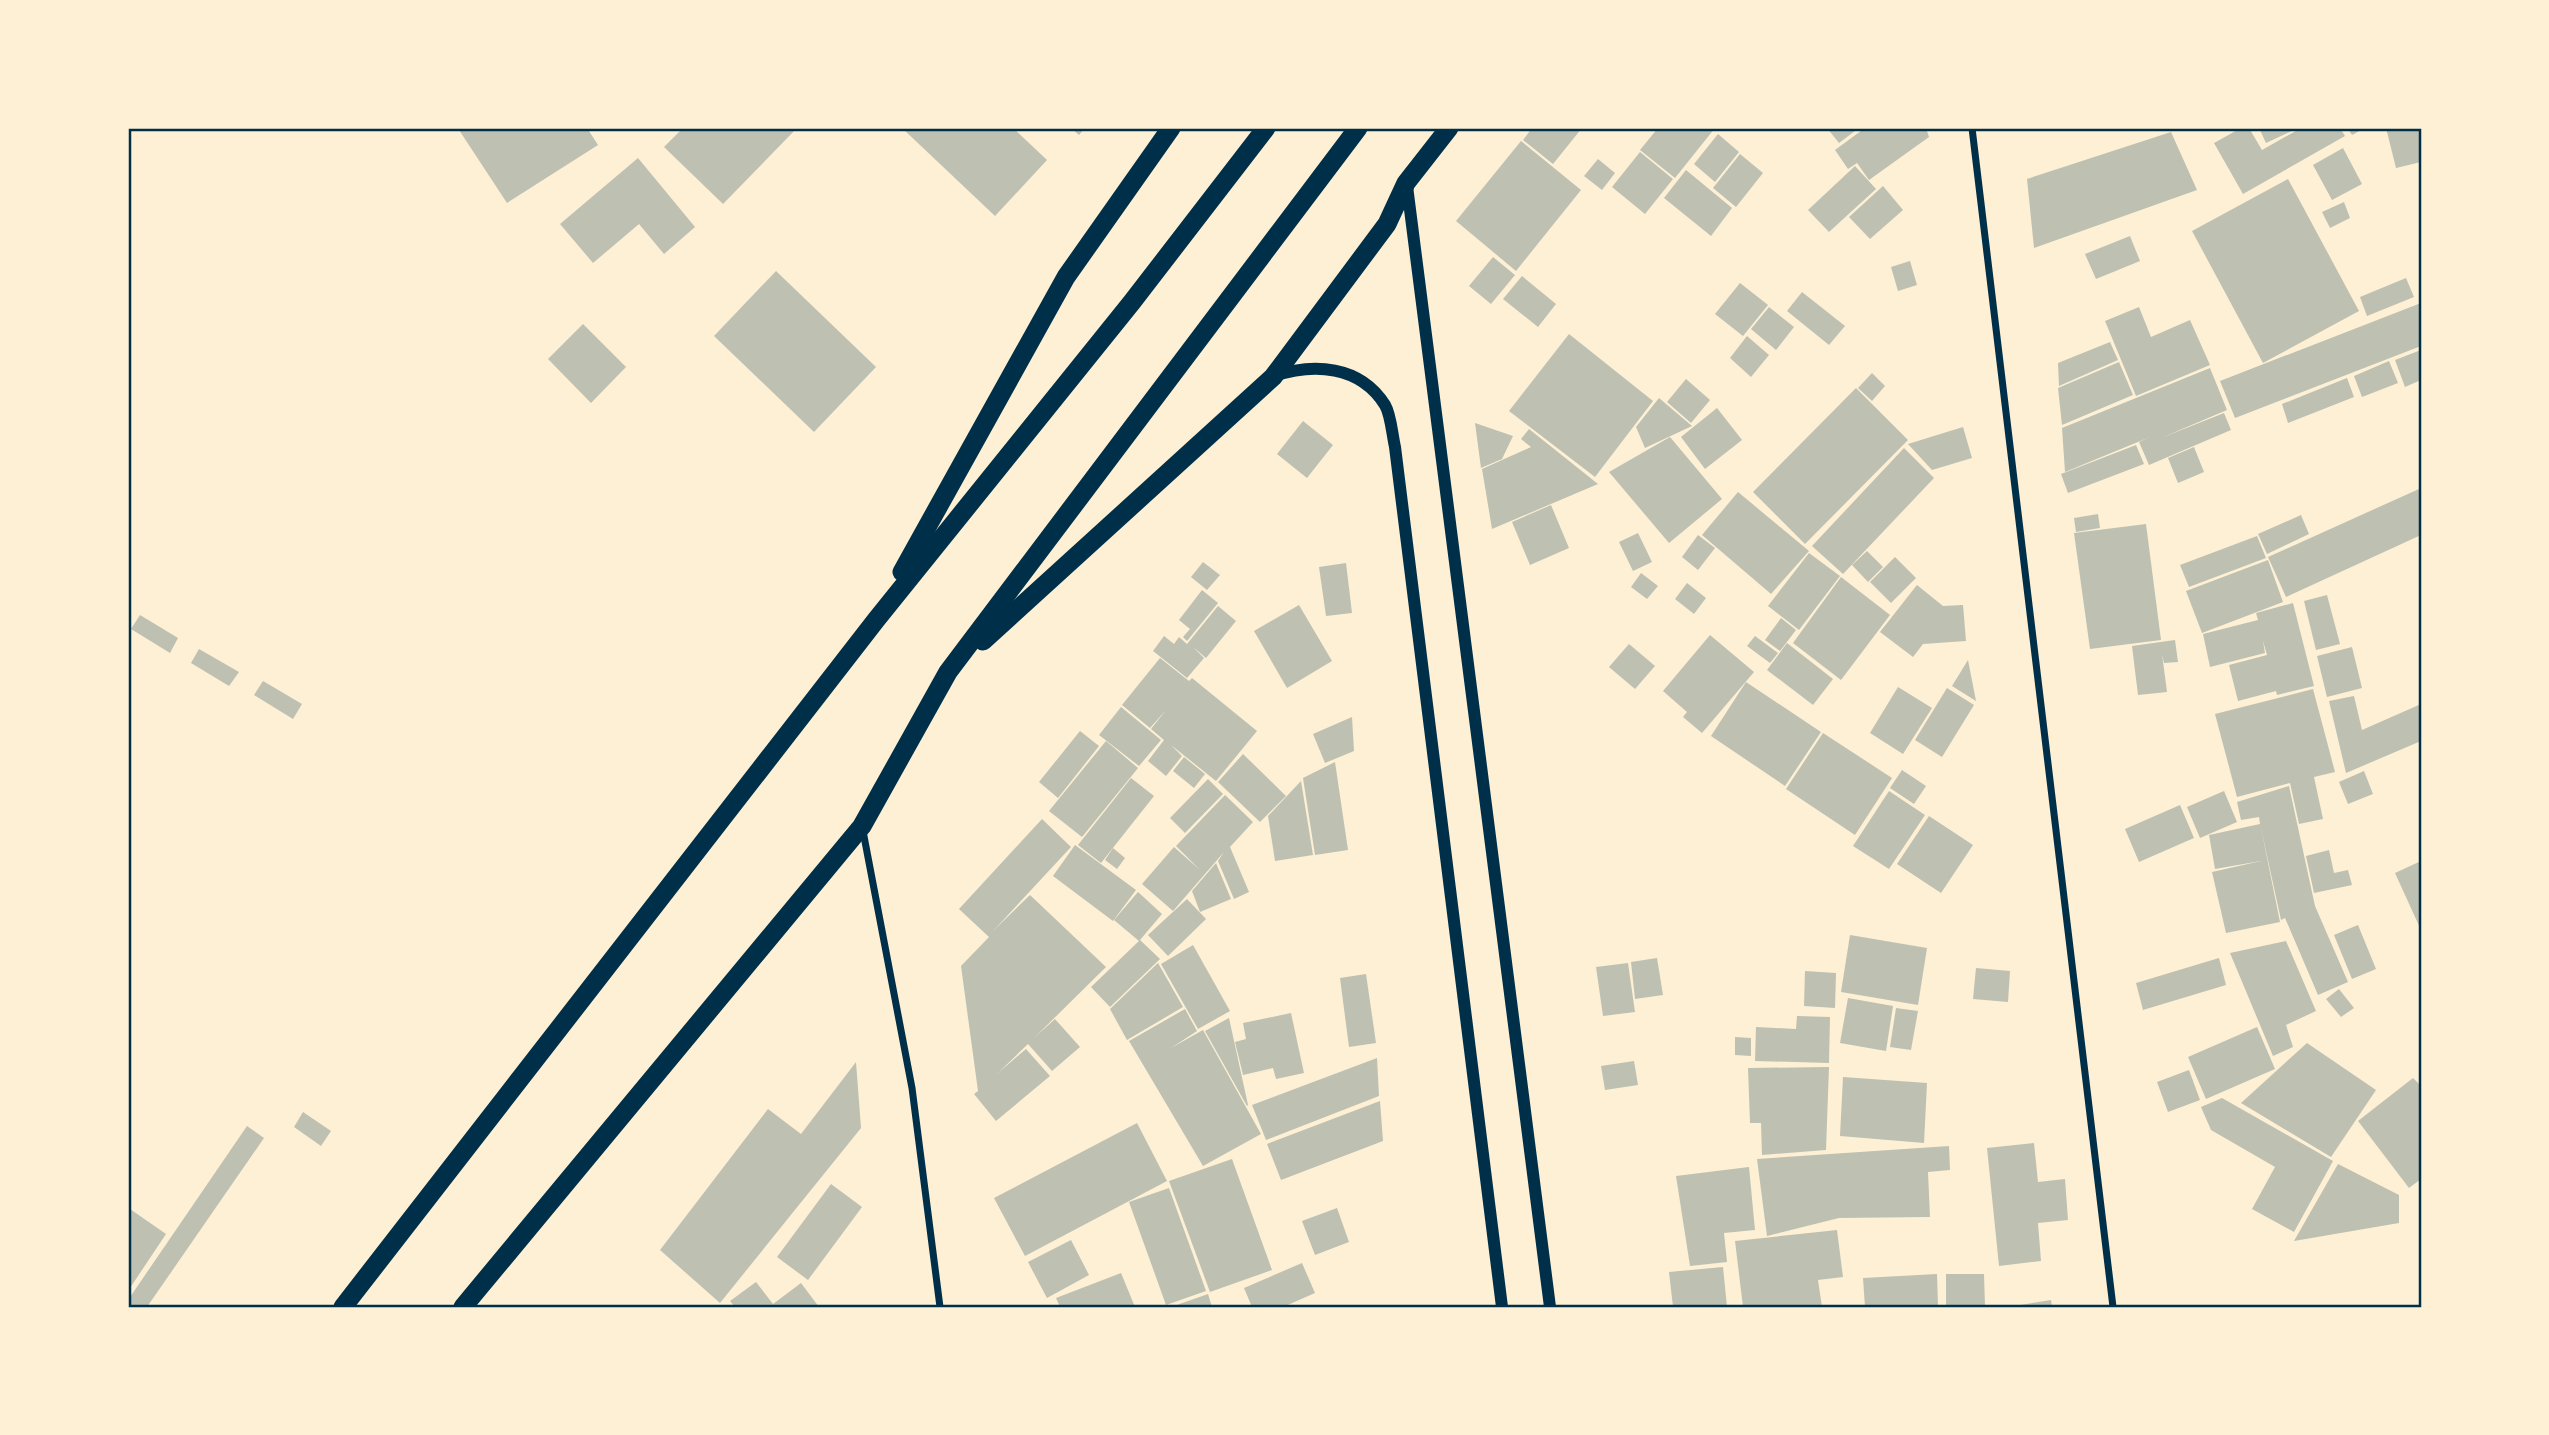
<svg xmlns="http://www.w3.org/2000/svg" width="2549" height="1435" font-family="Commissioner,sans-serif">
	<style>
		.building { fill: #bec0b2 }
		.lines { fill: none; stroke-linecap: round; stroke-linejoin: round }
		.minor { stroke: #003049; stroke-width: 7 }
		.tertiary { stroke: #003049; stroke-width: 12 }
		.trunk { stroke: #003049; stroke-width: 19 }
		.neatline { fill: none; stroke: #003049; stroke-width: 2.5 }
	</style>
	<rect width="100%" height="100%" fill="#fdf0d5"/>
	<!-- building -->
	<g class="building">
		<polygon points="463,128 587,128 598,145 507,203 459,130"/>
		<polygon points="683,128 797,128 723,204 664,147"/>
		<polygon points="902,128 1013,128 1047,160 995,216"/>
		<polygon points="1071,128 1085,128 1079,135"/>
		<polygon points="1532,128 1582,128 1553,164 1523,140"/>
		<polygon points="1658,128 1715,128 1675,178 1640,150"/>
		<polygon points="1827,128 1859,128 1839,143"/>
		<polygon points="1865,128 1926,128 1929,137 1869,180 1857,163 1848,169 1835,150"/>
		<polygon points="2241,128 2249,128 2262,150 2301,128 2340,128 2345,136 2243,194 2214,143"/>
		<polygon points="2259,128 2298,128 2266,143"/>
		<polygon points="2347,128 2365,128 2352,135"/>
		<polygon points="2386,128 2421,128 2421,162 2396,168"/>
		<polygon points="2171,132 2197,190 2034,248 2027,179"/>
		<polygon points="1718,134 1739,152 1715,182 1694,164"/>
		<polygon points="1521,141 1581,190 1516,271 1456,221"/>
		<polygon points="2343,148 2362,184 2332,200 2313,165"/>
		<polygon points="1640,152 1673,179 1645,214 1612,187"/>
		<polygon points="1740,154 1763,173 1736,207 1713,188"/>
		<polygon points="638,158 695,227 664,254 639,224 593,263 560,224"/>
		<polygon points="1598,159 1615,173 1602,190 1584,176"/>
		<polygon points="1855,166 1876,189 1829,232 1808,210"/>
		<polygon points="1686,170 1732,208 1711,236 1664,198"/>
		<polygon points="2288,179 2359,311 2263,363 2192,231"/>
		<polygon points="1883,186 1903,210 1870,239 1849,217"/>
		<polygon points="2344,202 2350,218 2330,228 2322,212"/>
		<polygon points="2130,236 2140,261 2096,279 2085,254"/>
		<polygon points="1493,257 1515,275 1491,304 1469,286"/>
		<polygon points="1910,261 1917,285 1898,291 1891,267"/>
		<polygon points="776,271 876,367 814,432 714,336"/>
		<polygon points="1522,276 1556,304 1538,327 1503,299"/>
		<polygon points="2406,278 2414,297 2367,316 2360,297"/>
		<polygon points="1740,283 1768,305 1743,336 1715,314"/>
		<polygon points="1802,292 1845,326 1829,345 1787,311"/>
		<polygon points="2421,303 2421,346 2235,418 2220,381"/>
		<polygon points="1769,307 1794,327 1776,350 1751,329"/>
		<polygon points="2139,307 2151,337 2190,320 2210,365 2136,396 2105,321"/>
		<polygon points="583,324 626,367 591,403 548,359"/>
		<polygon points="1569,334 1653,401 1595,477 1509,411"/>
		<polygon points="1747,336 1769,355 1751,377 1730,358"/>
		<polygon points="2110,342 2118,360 2059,386 2058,363"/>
		<polygon points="2421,350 2421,380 2405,387 2395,360"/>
		<polygon points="2389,361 2398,383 2362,397 2354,376"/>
		<polygon points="2119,362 2133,395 2062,425 2058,388"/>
		<polygon points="2210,368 2227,410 2161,438 2224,413 2231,430 2149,465 2139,442 2150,437 2065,472 2062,428"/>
		<polygon points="1872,373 1885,386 1872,401 1858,388"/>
		<polygon points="2347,378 2354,397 2288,423 2282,404"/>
		<polygon points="1686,379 1710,400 1691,423 1667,402"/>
		<polygon points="1856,388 1908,440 1805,544 1753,492"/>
		<polygon points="1659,398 1692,426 1645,448 1636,427"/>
		<polygon points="1717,408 1742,440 1705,469 1681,437"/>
		<polygon points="1303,421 1333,445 1307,478 1277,454"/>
		<polygon points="1475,423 1513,436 1502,459 1481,468"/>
		<polygon points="1963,427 1972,458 1932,470 1908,444"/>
		<polygon points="1529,429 1598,484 1492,529 1482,469 1531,447 1521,439"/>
		<polygon points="1670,437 1722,499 1669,543 1609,472"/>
		<polygon points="2136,445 2144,464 2068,493 2061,474"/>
		<polygon points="2194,447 2204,472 2178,483 2168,458"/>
		<polygon points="1904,448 1934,478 1843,574 1812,546"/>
		<polygon points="2419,489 2421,535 2286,597 2268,557"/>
		<polygon points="1738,492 1809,551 1771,594 1702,535"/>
		<polygon points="1551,505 1569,548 1530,565 1512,522"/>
		<polygon points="2098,514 2100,528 2076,532 2074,518"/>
		<polygon points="2301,515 2309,534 2267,554 2258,534"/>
		<polygon points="2146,524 2161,640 2090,649 2074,533"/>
		<polygon points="1638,533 1652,562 1633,571 1619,542"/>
		<polygon points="1698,535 1715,548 1698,570 1682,557"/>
		<polygon points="2257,536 2266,558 2189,587 2180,565"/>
		<polygon points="1867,551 1883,567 1868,582 1852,565"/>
		<polygon points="1809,553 1840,576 1799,630 1768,606"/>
		<polygon points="1895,557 1916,578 1891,603 1870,582"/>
		<polygon points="2268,560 2283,602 2202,633 2186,591"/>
		<polygon points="1203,562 1220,575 1207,590 1191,577"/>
		<polygon points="1346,563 1352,613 1326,616 1319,567"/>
		<polygon points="1641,573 1658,586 1647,599 1631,587"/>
		<polygon points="1841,577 1890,615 1841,680 1793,643"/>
		<polygon points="1687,583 1706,598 1694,614 1675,599"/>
		<polygon points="1917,585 1943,606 1963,605 1966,641 1923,644 1913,657 1880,632"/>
		<polygon points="1202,590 1218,603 1187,641 1183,637 1190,629 1179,620"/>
		<polygon points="2327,595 2340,644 2316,650 2304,601"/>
		<polygon points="2293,603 2314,686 2277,695 2276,691 2238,701 2229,665 2267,655 2263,641 2265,653 2210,667 2203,634 2258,620 2256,613"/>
		<polygon points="1299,605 1332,661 1287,688 1254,631"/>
		<polygon points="1218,606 1236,621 1206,658 1193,647 1204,658 1187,678 1153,651 1164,636 1174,644 1179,637 1187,644"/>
		<polygon points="140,615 178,638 170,653 131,629"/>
		<polygon points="1781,618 1796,630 1780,651 1765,640"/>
		<polygon points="1710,635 1754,672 1702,733 1683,717 1687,712 1663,691"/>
		<polygon points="1755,636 1778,653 1770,663 1747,646"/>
		<polygon points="2175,640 2178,662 2164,663 2162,654 2167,692 2138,695 2132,646"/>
		<polygon points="1787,643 1833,679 1813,705 1767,670"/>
		<polygon points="1629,644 1655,666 1635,689 1609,667"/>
		<polygon points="2352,647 2362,688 2327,697 2317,656"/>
		<polygon points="199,649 239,672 229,686 191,663"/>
		<polygon points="1160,658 1189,681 1192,678 1257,731 1216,781 1171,745 1182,756 1166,776 1148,761 1164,740 1151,729 1166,710 1150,728 1122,705"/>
		<polygon points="1968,660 1976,701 1952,686"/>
		<polygon points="263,681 302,704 293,719 254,695"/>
		<polygon points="1746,682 1821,732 1785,786 1711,736"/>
		<polygon points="1898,687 1932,708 1903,754 1870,733"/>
		<polygon points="1947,688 1974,705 1942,757 1915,740"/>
		<polygon points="2313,689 2335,772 2314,777 2323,819 2299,824 2290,783 2237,797 2215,714"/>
		<polygon points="2354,696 2362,730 2421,704 2421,741 2346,773 2329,701"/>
		<polygon points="1121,707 1161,740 1139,766 1099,735"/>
		<polygon points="1352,717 1354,751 1325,763 1313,734"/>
		<polygon points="1080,731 1099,746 1058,798 1039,782"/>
		<polygon points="1823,733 1892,778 1855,835 1786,789"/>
		<polygon points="1106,741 1138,768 1082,837 1049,811"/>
		<polygon points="1243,754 1286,796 1260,822 1218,782"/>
		<polygon points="1184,757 1205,774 1194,788 1173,771"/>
		<polygon points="1335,762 1348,850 1315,855 1303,778"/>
		<polygon points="1902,770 1926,786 1914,804 1890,788"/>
		<polygon points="2364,771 2373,794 2348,804 2339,782"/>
		<polygon points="1131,778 1154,796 1101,863 1078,845"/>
		<polygon points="1208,779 1223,794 1185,833 1170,818"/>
		<polygon points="1301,781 1313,855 1275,861 1268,816"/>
		<polygon points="2289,786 2315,906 2348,982 2318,995 2285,918 2281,920 2261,828 2280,922 2226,933 2212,872 2261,861 2215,869 2209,835 2260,824 2259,817 2241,820 2237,802"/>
		<polygon points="1889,791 1925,815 1889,869 1853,846"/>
		<polygon points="2224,791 2237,822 2200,838 2187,807"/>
		<polygon points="1225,795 1253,822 1230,847 1249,892 1234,899 1218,861 1224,852 1173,911 1142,884 1174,847 1200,870 1176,846"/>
		<polygon points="2180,805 2194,838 2139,862 2125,829"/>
		<polygon points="1929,816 1973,845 1941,893 1897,864"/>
		<polygon points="1042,819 1071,847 994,930 1030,895 1106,967 1034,1038 1055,1019 1080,1047 1052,1071 1028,1044 998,1073 1026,1049 1050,1076 996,1121 974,1094 978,1091 961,966 989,937 959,909"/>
		<polygon points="1075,845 1136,890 1113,921 1053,876"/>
		<polygon points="1113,848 1125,858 1117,869 1105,860"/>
		<polygon points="2329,850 2334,873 2348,870 2352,885 2314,893 2306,856"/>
		<polygon points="2421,861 2421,930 2395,873"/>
		<polygon points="1216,863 1231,899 1200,912 1192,891"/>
		<polygon points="1138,892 1162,914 1140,940 1160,959 1110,1007 1091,987 1139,941 1114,920"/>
		<polygon points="1187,899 1206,919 1168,956 1148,935"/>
		<polygon points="2358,925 2376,969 2352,979 2334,935"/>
		<polygon points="1850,935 1927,948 1918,1005 1841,992"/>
		<polygon points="2286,941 2316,1011 2286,1025 2293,1047 2273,1056 2230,953"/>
		<polygon points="1193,945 1230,1011 1198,1029 1161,964"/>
		<polygon points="1657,958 1663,995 1635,999 1631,962"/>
		<polygon points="2219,958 2226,985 2143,1010 2136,983"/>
		<polygon points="1158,963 1183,1007 1127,1040 1110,1009"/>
		<polygon points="1628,963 1635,1012 1603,1016 1596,967"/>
		<polygon points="1976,968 2010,971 2008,1002 1973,999"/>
		<polygon points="1805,971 1836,973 1835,1008 1804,1006"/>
		<polygon points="1366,974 1376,1043 1349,1047 1340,978"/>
		<polygon points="2339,989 2354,1008 2341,1017 2326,999"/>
		<polygon points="1848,998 1893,1006 1886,1051 1840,1043"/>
		<polygon points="1896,1008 1918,1011 1911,1050 1890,1047"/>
		<polygon points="1185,1009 1197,1031 1171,1048 1203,1030 1261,1134 1203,1166 1129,1041"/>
		<polygon points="1291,1013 1304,1073 1276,1079 1273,1068 1243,1075 1235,1042 1246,1039 1243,1023"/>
		<polygon points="1797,1016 1830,1017 1829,1063 1755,1061 1756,1027 1796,1029"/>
		<polygon points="1229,1018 1248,1105 1247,1106 1205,1031"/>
		<polygon points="2257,1027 2275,1069 2206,1099 2188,1057"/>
		<polygon points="1735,1037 1751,1038 1751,1056 1735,1055"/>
		<polygon points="2307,1043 2376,1090 2331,1157 2241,1103"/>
		<polygon points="1377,1058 1379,1096 1266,1140 1252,1105"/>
		<polygon points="1634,1061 1638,1085 1605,1090 1601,1066"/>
		<polygon points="856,1062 861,1128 720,1303 660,1250 768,1109 801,1134"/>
		<polygon points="1829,1067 1826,1150 1762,1155 1761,1123 1750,1123 1748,1068"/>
		<polygon points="2189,1070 2200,1100 2168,1112 2157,1082"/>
		<polygon points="1843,1077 1927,1083 1924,1143 1840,1136"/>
		<polygon points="2413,1078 2421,1086 2421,1179 2409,1188 2358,1121"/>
		<polygon points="2222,1098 2333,1161 2294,1232 2252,1209 2275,1167 2211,1130 2201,1107"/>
		<polygon points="1380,1101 1383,1141 1281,1180 1267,1144"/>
		<polygon points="303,1112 331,1131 321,1146 294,1127"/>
		<polygon points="1137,1123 1167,1181 1025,1256 994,1198"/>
		<polygon points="247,1126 264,1138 147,1307 128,1307 128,1300"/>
		<polygon points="2034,1143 2038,1182 2065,1179 2068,1220 2038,1223 2041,1261 1999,1266 1987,1148"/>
		<polygon points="1949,1146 1950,1170 1928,1172 1930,1217 1839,1218 1767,1236 1757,1159"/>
		<polygon points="1232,1159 1272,1270 1210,1292 1169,1181"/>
		<polygon points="2338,1164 2399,1195 2399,1223 2294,1241"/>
		<polygon points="1749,1167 1755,1230 1724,1233 1727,1262 1690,1266 1676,1176"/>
		<polygon points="831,1184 862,1207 808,1280 777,1257"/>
		<polygon points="1169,1188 1206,1291 1166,1305 1129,1202"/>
		<polygon points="1337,1208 1349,1242 1315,1255 1302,1221"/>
		<polygon points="130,1209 166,1234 128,1291 128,1213"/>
		<polygon points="1837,1230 1843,1277 1818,1280 1822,1307 1743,1307 1735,1241"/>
		<polygon points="1071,1240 1089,1275 1047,1298 1028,1262"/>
		<polygon points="1302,1263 1315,1293 1283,1307 1252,1307 1244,1288"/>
		<polygon points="1723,1267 1727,1307 1673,1307 1669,1272"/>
		<polygon points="1121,1273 1135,1307 1060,1307 1056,1298"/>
		<polygon points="1937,1274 1938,1307 1865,1307 1863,1278"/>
		<polygon points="1946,1274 1984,1274 1985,1307 1946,1307"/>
		<polygon points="756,1282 773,1304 801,1283 819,1307 735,1307 730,1301"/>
		<polygon points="1208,1294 1212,1307 1171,1307"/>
		<polygon points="2051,1300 2052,1307 2014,1307 2014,1306"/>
	</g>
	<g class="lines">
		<!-- minor -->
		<g class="minor">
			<polyline points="1972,128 2113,1307"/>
			<polyline points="863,831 912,1088 940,1307"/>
		</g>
		<!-- tertiary -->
		<g class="tertiary">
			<polyline points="1407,186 1550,1307"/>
			<path d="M1274,376c39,-13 86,-11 111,29 6,10 7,29 10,42l107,860"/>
		</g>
		<!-- trunk -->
		<g class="trunk">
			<polyline points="902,572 1066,277 1171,128"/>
			<polyline points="983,641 1273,377 1387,224 1406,183 1449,128"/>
			<polyline points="343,1307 876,620 1132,302 1266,128"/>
			<polyline points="463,1307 862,826 948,672 1358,128"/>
		</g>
	</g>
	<!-- border -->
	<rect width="2549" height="1435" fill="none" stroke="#fdf0d5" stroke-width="259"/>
	<rect x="130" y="130" width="2290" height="1176" class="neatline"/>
</svg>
